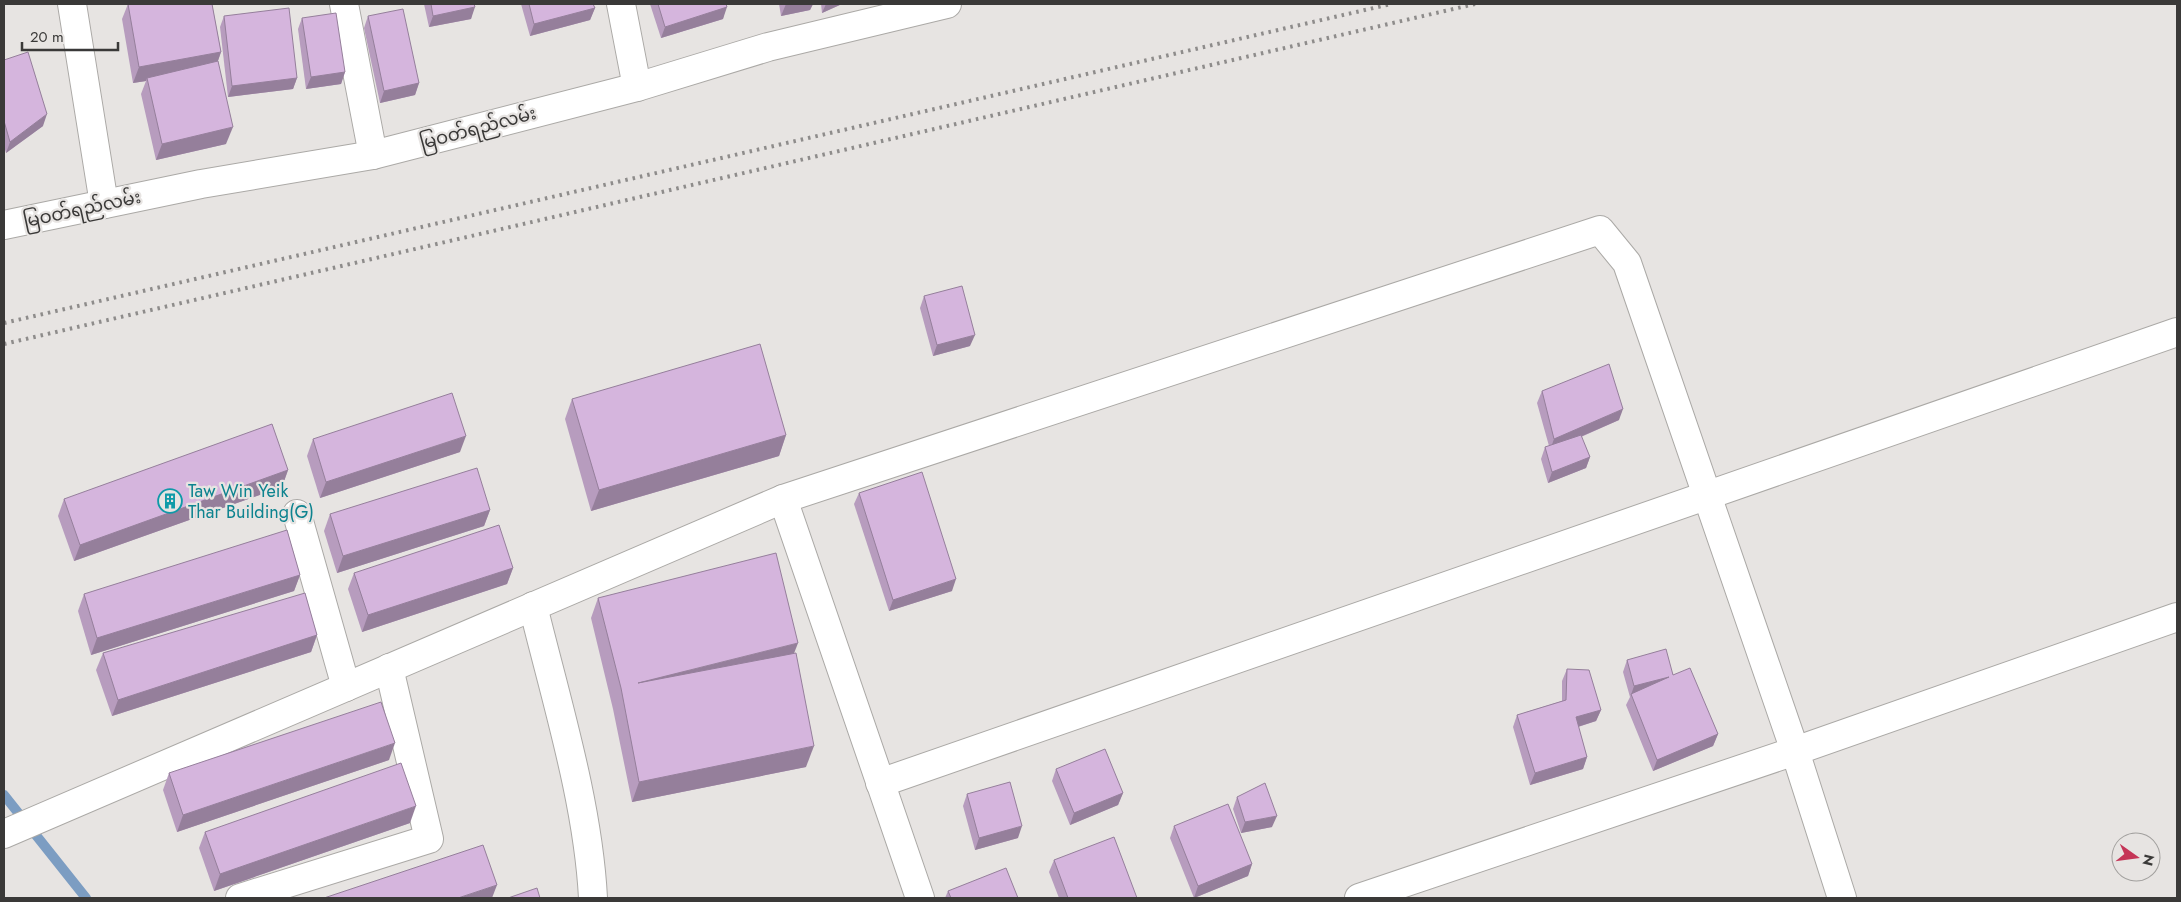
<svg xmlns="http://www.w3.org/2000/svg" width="2181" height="902" font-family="Jost,'Noto Sans Myanmar',sans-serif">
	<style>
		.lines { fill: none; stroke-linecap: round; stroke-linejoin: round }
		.stream { stroke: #7c9dc2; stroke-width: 10 }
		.minor-casing { stroke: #aba9a6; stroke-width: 30 }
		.minor { stroke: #fff; stroke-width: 28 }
		.rail { stroke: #8e8c8b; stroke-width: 4; stroke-dasharray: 2.5 5; stroke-linecap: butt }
		.wall { fill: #b79cbe }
		.shaded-wall { fill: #957f9b }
		.building { fill: #d5b5dd; stroke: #957f9b }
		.labels { text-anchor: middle; stroke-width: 4.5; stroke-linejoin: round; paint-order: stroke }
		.street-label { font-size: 18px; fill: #3a3938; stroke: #e7e4e2 }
		.culture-label { font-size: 18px; fill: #0d838f; stroke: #e7e4e2; text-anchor: start }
	</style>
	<rect width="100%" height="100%" fill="#e7e4e2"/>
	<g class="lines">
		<!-- stream -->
		<polyline class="stream" points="4,795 86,898"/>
		<!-- minor casing -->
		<g class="minor-casing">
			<g id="minor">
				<polyline points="72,4 104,204"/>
				<polyline points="344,4 373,155"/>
				<polyline points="621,4 637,87"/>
				<polyline points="4,225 201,184 373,155 637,87 768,47 947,4"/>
				<polyline points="783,499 920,898"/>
				<polyline points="297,514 346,687"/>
				<path d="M533,606c23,94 55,196 60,292"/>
				<polyline points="880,783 2177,332"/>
				<polyline points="4,834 783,499 1600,230 1627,263 1795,751 1842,898"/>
				<polyline points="240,898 429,839 389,668"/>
				<polyline points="1359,898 1795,751 2177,617"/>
			</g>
		</g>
		<!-- minor -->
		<use href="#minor" class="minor"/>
		<!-- rail -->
		<g class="rail">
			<polyline points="4,323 1391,4"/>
			<polyline points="4,344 1475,4"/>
		</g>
	</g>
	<!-- wall -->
	<g class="wall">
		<polygon points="128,4 212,4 221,52 218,61 226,144 156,160 141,94 146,81 133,83 122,19"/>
		<polygon points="424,4 474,4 471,19 429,27"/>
		<polygon points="521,4 593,4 595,8 590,20 530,36"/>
		<polygon points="650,4 726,4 723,19 661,38"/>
		<polygon points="779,4 813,4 810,10 781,16"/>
		<polygon points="821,4 842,4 822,13"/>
		<polygon points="224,16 297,78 293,89 228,97 220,27"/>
		<polygon points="368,16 419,83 415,95 380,103 364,28"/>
		<polygon points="302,18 345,72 341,84 306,89 298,29"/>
		<polygon points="4,60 43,126 6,153 4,146"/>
		<polygon points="924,296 970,346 933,356 920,308"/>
		<polygon points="1542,391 1619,420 1581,437 1590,457 1586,468 1548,483 1541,459 1545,447 1549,446 1537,403"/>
		<polygon points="572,399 786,435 779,456 591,511 565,419"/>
		<polygon points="313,439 460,452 320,498 307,456"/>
		<polygon points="288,470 282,487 74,561 58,516 64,499"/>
		<polygon points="859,493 952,591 889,611 854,504"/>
		<polygon points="490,510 484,526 337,573 324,531 330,514"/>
		<polygon points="513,568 507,584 362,632 348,589 354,573"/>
		<polygon points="300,575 294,591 91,655 78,611 84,594"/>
		<polygon points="598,598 806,767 632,802 613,709 591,618"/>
		<polygon points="317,635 311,652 112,716 96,670 103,653"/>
		<polygon points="1627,660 1673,675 1718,734 1713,746 1653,771 1626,705 1630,697 1623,672"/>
		<polygon points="1567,669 1601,710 1596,721 1578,727 1587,757 1583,769 1530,785 1513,727 1517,715 1562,701 1562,681"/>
		<polygon points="389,760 177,832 163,790 169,773"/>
		<polygon points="1056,769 1123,793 1118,805 1070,825 1052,781"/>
		<polygon points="967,794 1018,838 975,850 963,806"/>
		<polygon points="1237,797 1272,827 1241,833 1233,809"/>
		<polygon points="410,823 214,891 199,848 205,832"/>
		<polygon points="1174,826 1252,864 1248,876 1194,898 1170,838"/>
		<polygon points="1054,860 1137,898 1059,898 1049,872"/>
		<polygon points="948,891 1018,898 945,898"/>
	</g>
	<!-- shaded-wall -->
	<g class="shaded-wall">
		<polygon points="786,4 813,4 810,10 781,16"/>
		<polygon points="826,4 842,4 822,13"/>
		<polygon points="475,7 471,19 429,27 433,16"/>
		<polygon points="727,7 723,19 661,38 665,27"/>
		<polygon points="595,8 590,20 530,36 534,24"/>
		<polygon points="221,52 215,69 147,78 146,81 133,83 139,67"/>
		<polygon points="345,72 341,84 306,89 311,77"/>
		<polygon points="297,78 293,89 228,97 232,86"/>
		<polygon points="419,83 415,95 380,103 384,91"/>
		<polygon points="47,114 43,126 6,153 10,142"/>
		<polygon points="233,127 226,144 156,160 162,144"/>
		<polygon points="975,335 970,346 933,356 937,345"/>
		<polygon points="1623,409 1619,420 1550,450 1554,439"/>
		<polygon points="786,435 779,456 591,511 599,490"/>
		<polygon points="466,436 460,452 320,498 326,482"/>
		<polygon points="1590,457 1586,468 1548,483 1552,472"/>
		<polygon points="288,470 282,487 74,561 80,545"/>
		<polygon points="490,510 484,526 337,573 343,556"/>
		<polygon points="513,568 507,584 362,632 368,615"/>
		<polygon points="300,575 294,591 91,655 97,638"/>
		<polygon points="956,579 952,591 889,611 893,600"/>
		<polygon points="317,635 311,652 112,716 118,700"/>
		<polygon points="798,643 790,664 638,683"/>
		<polygon points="1669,677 1631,695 1634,686"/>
		<polygon points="1601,710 1596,721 1571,729 1576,717"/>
		<polygon points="1718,734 1713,746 1653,771 1657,760"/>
		<polygon points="395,743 389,760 177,832 183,815"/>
		<polygon points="814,746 806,767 632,802 639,782"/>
		<polygon points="1587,757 1583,769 1530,785 1535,773"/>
		<polygon points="1123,793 1118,805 1070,825 1074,813"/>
		<polygon points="416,806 410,823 214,891 220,874"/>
		<polygon points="1277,816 1272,827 1241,833 1245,822"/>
		<polygon points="1022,826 1018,838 975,850 979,838"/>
		<polygon points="1252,864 1248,876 1194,898 1198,886"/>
		<polygon points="497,885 492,898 458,898"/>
	</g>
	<!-- building -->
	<g class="building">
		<polygon points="128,4 212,4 221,52 139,67"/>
		<polygon points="431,4 474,4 475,7 433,16"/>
		<polygon points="529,4 593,4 595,8 534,24"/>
		<polygon points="658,4 726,4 727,7 665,27"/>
		<polygon points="289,8 297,78 232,86 224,16"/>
		<polygon points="403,9 419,83 384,91 368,16"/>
		<polygon points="336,13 345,72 311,77 302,18"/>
		<polygon points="28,52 47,114 10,142 4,121 4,60"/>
		<polygon points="218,61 233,127 162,144 147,78"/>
		<polygon points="962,286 975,335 937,345 924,296"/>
		<polygon points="760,344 786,435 599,490 572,399"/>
		<polygon points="1609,364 1623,409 1554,439 1542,391"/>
		<polygon points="452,393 466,436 326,482 313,439"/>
		<polygon points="272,424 288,470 80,545 64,499"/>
		<polygon points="1581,435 1590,457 1552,472 1545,447"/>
		<polygon points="477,468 490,510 343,556 330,514"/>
		<polygon points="922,472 956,579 893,600 859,493"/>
		<polygon points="499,525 513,568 368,615 354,573"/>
		<polygon points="287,530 300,575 97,638 84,594"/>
		<polygon points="776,553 798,643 638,683 796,653 814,746 639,782 621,688 598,598"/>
		<polygon points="305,593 317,635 118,700 103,653"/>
		<polygon points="1666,649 1673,675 1690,668 1718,734 1657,760 1631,694 1669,677 1634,686 1627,660"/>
		<polygon points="1567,669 1589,670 1601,710 1576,717 1587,757 1535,773 1517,715 1566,700"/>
		<polygon points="381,702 395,743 183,815 169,773"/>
		<polygon points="1105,749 1123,793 1074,813 1056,769"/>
		<polygon points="401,763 416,806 220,874 205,832"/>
		<polygon points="1010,782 1022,826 979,838 967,794"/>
		<polygon points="1265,783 1277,816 1245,822 1237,797"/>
		<polygon points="1228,804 1252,864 1198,886 1174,826"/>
		<polygon points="1114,837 1137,898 1068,898 1054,860"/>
		<polygon points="483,845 497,885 458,898 324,898"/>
		<polygon points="1006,868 1018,898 951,898 948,891"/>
		<polygon points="537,888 540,898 508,898"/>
	</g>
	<!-- icons -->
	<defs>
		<g id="building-ring" transform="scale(1.25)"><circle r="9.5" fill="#e7e4e2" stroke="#0f9aa8" stroke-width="1.5"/><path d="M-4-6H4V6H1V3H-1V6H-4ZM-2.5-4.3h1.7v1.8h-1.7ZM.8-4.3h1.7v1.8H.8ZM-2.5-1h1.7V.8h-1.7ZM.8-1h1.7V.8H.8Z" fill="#0f9aa8"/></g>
	</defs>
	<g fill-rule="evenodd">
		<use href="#building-ring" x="170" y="501"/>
	</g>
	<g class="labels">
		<!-- street labels -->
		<g class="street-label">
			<text transform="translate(478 128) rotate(-15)" y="6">မြဝတ်ရည်လမ်း</text>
			<text transform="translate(82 209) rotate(-12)" y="6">မြဝတ်ရည်လမ်း</text>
		</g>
		<!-- culture labels -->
		<g class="culture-label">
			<text x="188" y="497">Taw Win Yeik<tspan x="188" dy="21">Thar Building(G)</tspan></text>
		</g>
	</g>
	<!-- border -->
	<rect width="2181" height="902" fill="none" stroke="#3a3938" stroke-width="10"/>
	<!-- north arrow -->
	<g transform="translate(2136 857) rotate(104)"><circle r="24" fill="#e7e4e2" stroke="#a2a09e"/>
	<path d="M0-4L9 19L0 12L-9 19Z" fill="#c53557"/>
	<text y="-8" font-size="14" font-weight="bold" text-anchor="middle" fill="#3a3938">N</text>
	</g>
	<!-- scale -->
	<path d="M22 42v8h96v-8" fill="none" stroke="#3a3938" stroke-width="2.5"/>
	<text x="30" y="42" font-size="15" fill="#3a3938" stroke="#e7e4e2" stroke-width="4" paint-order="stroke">20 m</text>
</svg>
